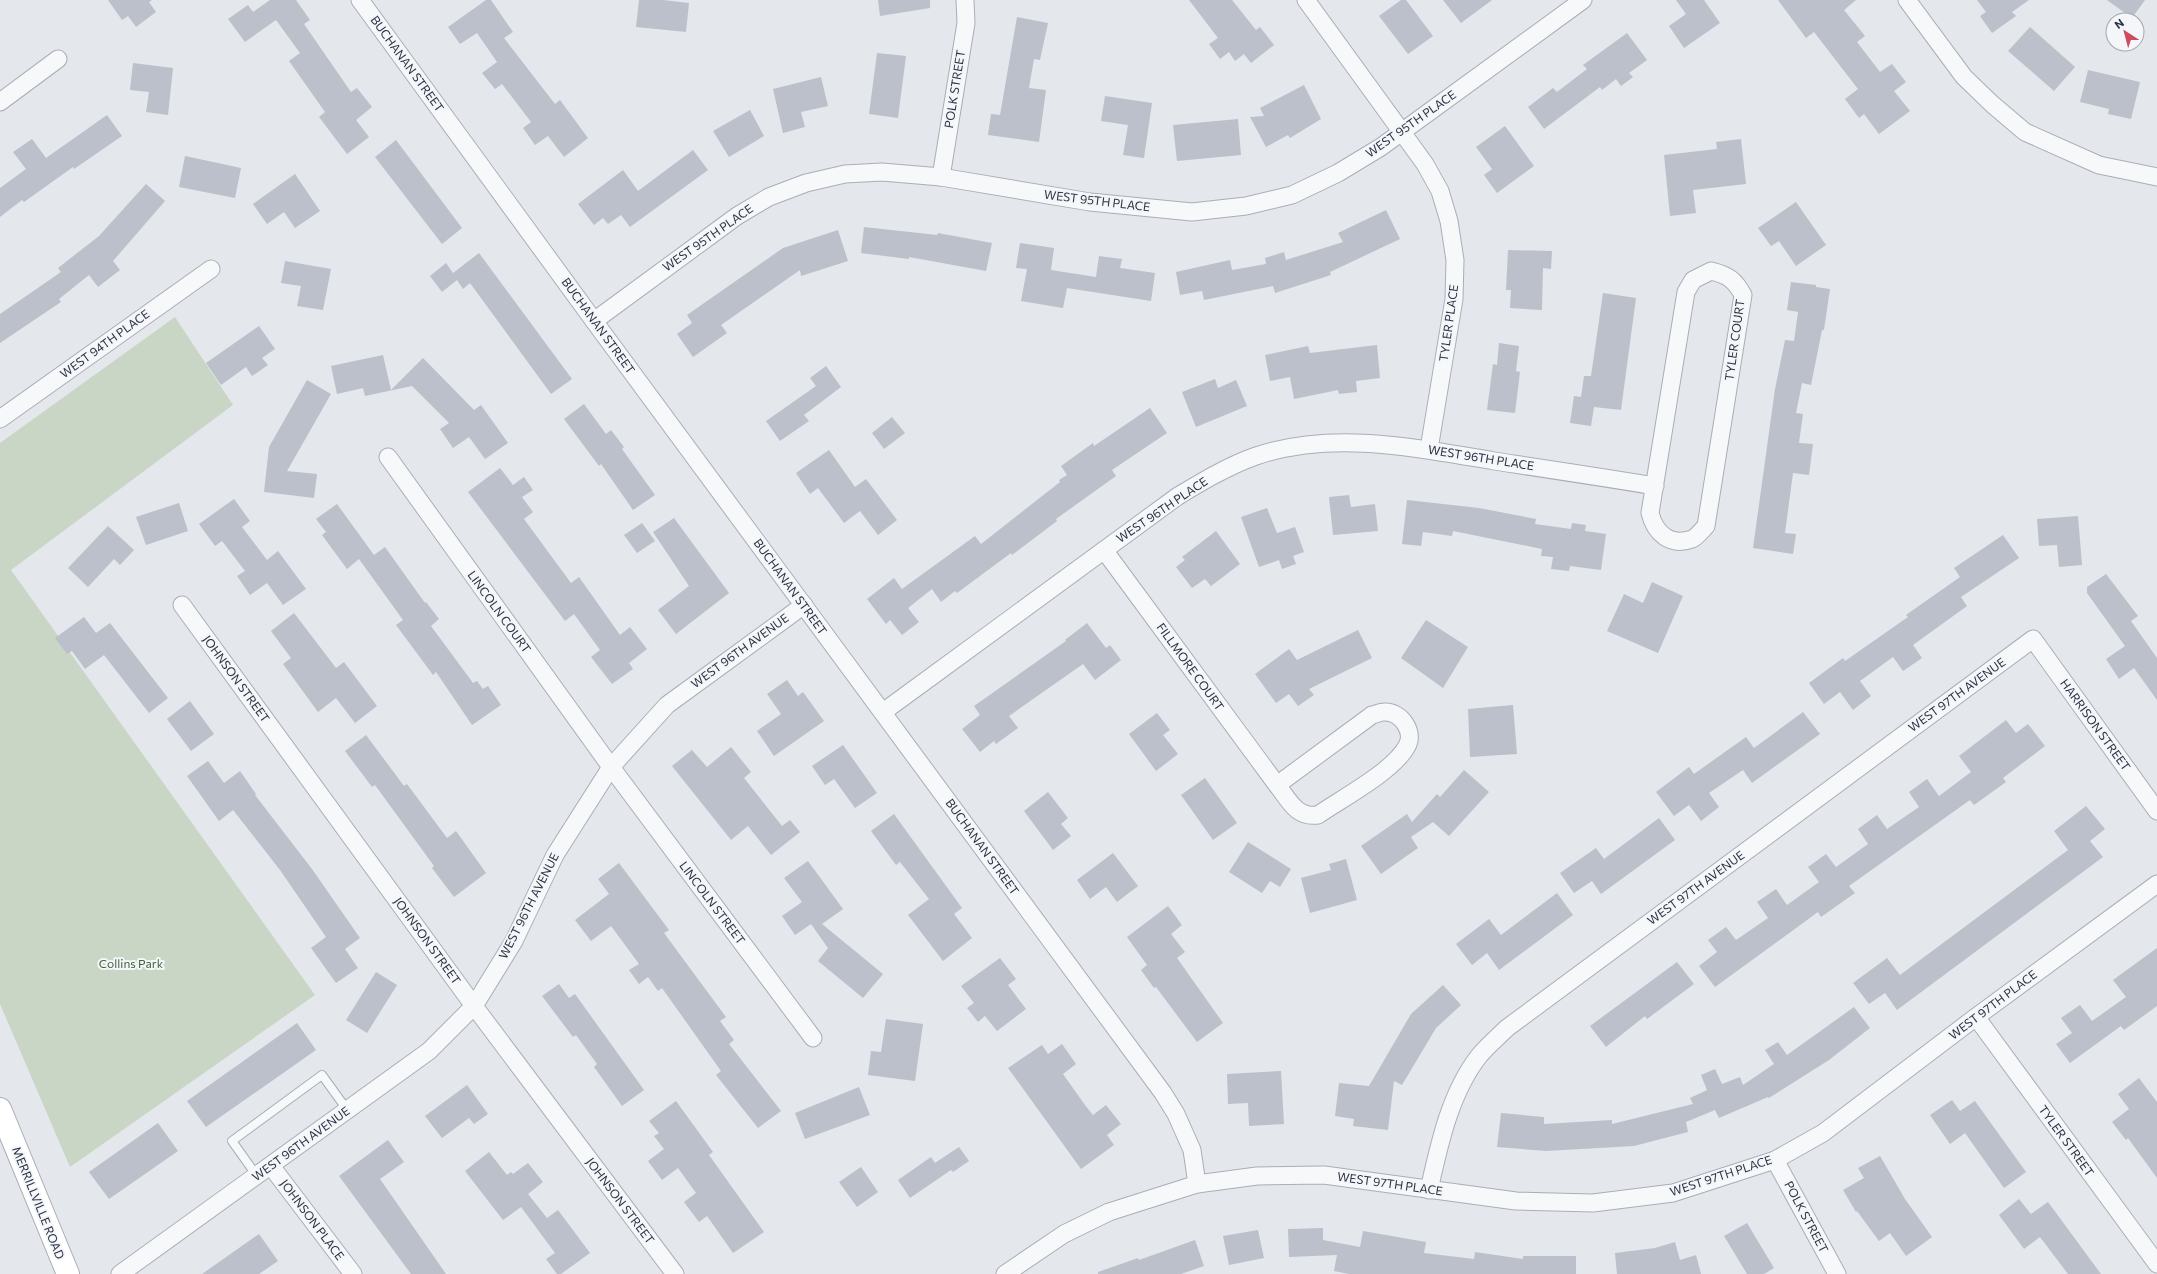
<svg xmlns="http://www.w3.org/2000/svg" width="2157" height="1274" font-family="Commissioner,sans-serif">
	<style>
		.green { fill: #c9d6c5 }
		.building { fill: #bbc0ca }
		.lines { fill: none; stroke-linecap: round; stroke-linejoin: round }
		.lane-casing { stroke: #a9aeb7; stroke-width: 10 }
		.street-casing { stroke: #a9aeb7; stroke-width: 19 }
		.secondary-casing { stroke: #a9aeb7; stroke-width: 24 }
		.lane { stroke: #f7f8fa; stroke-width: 8 }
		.street { stroke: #f7f8fa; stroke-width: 17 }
		.secondary { stroke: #fff; stroke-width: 22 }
		.labels { text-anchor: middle; stroke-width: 4; stroke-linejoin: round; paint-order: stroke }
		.street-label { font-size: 12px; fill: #2b3445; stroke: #f4f6f9 }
		.park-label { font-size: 12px; fill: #3f6138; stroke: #f4f6f9 }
	</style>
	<rect width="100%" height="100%" fill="#e4e7ec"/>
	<!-- green -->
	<polygon class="green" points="175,317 233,405 11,570 315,995 70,1167 0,1004 0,443"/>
	<!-- building -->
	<g class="building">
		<polygon points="108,0 152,0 149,2 156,12 136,27 128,16 122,20"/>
		<polygon points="270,0 296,0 310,20 304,24 351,92 357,88 372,107 356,120 369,137 347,154 319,117 325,112 289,61 300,53 276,20 245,42 228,19 248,5 253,12"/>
		<polygon points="486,0 491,0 513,32 504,38 555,104 560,100 588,138 564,157 548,136 535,145 523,128 531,122 502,84 495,89 482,73 497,62 477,33 460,44 448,27"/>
		<polygon points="639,0 663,0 689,3 686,32 636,27"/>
		<polygon points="878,0 930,0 930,8 880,16"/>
		<polygon points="1189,0 1232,0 1256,30 1260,27 1274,45 1251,63 1244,54 1235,61 1229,52 1220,59 1209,44 1218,38"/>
		<polygon points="1401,0 1406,0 1433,36 1408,54 1379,16"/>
		<polygon points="1443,0 1492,0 1461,23"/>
		<polygon points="1676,0 1704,0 1720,23 1684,48 1669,26 1686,14"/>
		<polygon points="1778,0 1856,0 1844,10 1865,36 1857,42 1880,72 1892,64 1906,82 1894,91 1910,111 1879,134 1864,114 1859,118 1845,99 1858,89 1814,32 1806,38"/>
		<polygon points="1977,0 2029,0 2012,12 2016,16 1992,33 1980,16 1986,12"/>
		<polygon points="2107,0 2145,0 2132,18"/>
		<polygon points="1017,17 1048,23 1040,60 1034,59 1029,88 1046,90 1039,142 988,135 991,114 1000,115"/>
		<polygon points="2030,27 2075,67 2054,91 2008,51"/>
		<polygon points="1627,33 1647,60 1629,73 1633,77 1621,86 1616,79 1602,90 1600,87 1544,129 1528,107 1553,88 1557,92 1587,69 1583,65"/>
		<polygon points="877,53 906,56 898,118 869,114"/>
		<polygon points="133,63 173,68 168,115 146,112 149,92 130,90"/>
		<polygon points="2088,70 2140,82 2131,119 2108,114 2109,109 2080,102"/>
		<polygon points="821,77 828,106 801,112 805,127 783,133 773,89"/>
		<polygon points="1304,85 1321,119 1290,138 1288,135 1266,147 1250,117 1264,116 1260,108"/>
		<polygon points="1105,96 1152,103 1144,158 1123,155 1128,125 1101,121"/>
		<polygon points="750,110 764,136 729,157 713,131"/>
		<polygon points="107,115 122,136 74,169 73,167 24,202 22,200 0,217 0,188 26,169 13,152 32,139 46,158"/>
		<polygon points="1238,119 1241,155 1177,161 1173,125"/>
		<polygon points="1505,126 1534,166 1497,193 1484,175 1492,169 1476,147"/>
		<polygon points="1741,139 1746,184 1693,190 1696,213 1670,216 1664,155 1717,149 1716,142"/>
		<polygon points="396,140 462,228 442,244 375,157"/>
		<polygon points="693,150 708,170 630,227 621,215 608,224 603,218 594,225 578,204 623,170 638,191"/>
		<polygon points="185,156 241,168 235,198 179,187"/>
		<polygon points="295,174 320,211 295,228 284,212 267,224 253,204"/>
		<polygon points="146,184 165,201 113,261 120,270 98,287 89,275 59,299 61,302 0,343 0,314 61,272 58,268 99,236"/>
		<polygon points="1796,202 1826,245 1796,266 1779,241 1771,246 1758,228"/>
		<polygon points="1386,210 1400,239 1330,272 1331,275 1275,293 1273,286 1204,300 1202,291 1180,295 1176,272 1230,260 1232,270 1266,264 1265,258 1284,252 1286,260 1343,242 1338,233"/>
		<polygon points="864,227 937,235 938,233 992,243 986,271 909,257 909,259 861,253"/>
		<polygon points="838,230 848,261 801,276 800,270 721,325 727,333 693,357 677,334 692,323 687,315 783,248"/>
		<polygon points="1020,243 1054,248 1051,270 1096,277 1099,256 1122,259 1120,268 1155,273 1151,301 1067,288 1063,308 1021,301 1027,269 1016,268"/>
		<polygon points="1508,250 1552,251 1551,269 1543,268 1542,310 1510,308 1511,290 1506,290"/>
		<polygon points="479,253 572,379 551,394 470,283 463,289 457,280 442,292 430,276 446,263 453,273"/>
		<polygon points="285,261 331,269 323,310 297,306 301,286 281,283"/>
		<polygon points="1791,282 1816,285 1816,287 1830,289 1824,330 1822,330 1811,385 1802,383 1796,413 1803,414 1799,443 1813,444 1809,475 1793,473 1785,533 1796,534 1793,554 1753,548 1775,389 1785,340 1794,341 1798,312 1787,310"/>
		<polygon points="1603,293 1636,298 1621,410 1594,407 1591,426 1570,423 1574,396 1581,397 1584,376 1591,376"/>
		<polygon points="259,326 275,349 262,358 268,365 252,376 246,367 221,385 206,363"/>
		<polygon points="1499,343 1519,346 1516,371 1520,372 1515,413 1487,410 1493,364 1497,365"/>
		<polygon points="1377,345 1380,378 1356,381 1357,392 1339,394 1338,390 1294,399 1290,377 1270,381 1265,355 1308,346 1310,353"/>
		<polygon points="383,355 391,390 423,358 474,410 481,405 508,443 485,459 469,437 453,448 440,429 449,423 412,386 365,396 363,388 337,394 331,366"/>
		<polygon points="826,366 841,387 804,415 809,421 780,441 766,421 816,386 810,378"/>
		<polygon points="1215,379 1218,388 1236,380 1247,406 1196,427 1182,392"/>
		<polygon points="307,380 331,394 287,471 317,474 314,498 264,492 269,447"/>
		<polygon points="584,404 606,434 611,430 624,447 622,449 655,495 633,510 601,464 599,466 564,419"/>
		<polygon points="1150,408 1167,433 1112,470 1116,476 1056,519 1057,521 1012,555 1011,553 957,593 955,591 941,602 932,589 908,608 919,622 902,635 890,620 886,624 867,599 894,578 902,589 975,536 981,544 1060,482 1059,480 1067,475 1061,466 1093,443 1094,446"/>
		<polygon points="892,417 905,433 884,449 872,433"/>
		<polygon points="829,450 855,487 866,479 897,520 878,535 860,511 844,523 818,488 810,494 796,473"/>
		<polygon points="500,468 513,485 524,477 533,490 522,497 533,512 524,519 571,583 579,577 620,635 630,627 647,649 629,663 633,669 612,684 591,657 600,650 574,614 565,621 468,492"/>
		<polygon points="1349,495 1351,507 1375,504 1378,531 1333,535 1329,497"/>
		<polygon points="234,499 250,521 242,527 267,560 278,551 306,589 283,605 267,583 250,595 237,576 245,571 222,541 215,546 199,524"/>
		<polygon points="1407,500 1479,508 1536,519 1535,524 1571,529 1572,523 1586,525 1585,531 1606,534 1601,570 1570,566 1569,571 1551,569 1553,557 1541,556 1542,549 1453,531 1452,536 1423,532 1421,546 1402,544"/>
		<polygon points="179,503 188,531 146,545 136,517"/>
		<polygon points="337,504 374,555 385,547 425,603 426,602 439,619 431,626 473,683 477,681 483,689 488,686 501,705 472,725 436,672 433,675 396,625 403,620 359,559 347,569 322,535 326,532 316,519"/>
		<polygon points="1267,508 1277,533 1295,527 1304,552 1293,556 1296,564 1282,569 1279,560 1259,567 1241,517"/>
		<polygon points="2078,516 2082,565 2059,567 2057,545 2039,546 2037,519"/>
		<polygon points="674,518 729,593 676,634 658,610 689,586 653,532"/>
		<polygon points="642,523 655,541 637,553 624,535"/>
		<polygon points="108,526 134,550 120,565 114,559 88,587 68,568"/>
		<polygon points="1216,531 1240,564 1211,586 1205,579 1192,588 1176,567 1185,560 1182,557"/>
		<polygon points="2003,535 2019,558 1961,597 1967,606 1913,645 1922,658 1903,671 1893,657 1860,681 1871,696 1853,710 1840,692 1824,704 1809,683 1843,658 1845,661 1908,617 1906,615 1960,577 1954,568"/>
		<polygon points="2106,574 2138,616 2131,621 2157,658 2157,700 2134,668 2119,679 2106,659 2125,646 2087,593 2087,587"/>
		<polygon points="1652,582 1683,596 1658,653 1607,631 1624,594 1643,603"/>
		<polygon points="294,613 336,668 344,662 377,706 355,723 336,698 318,712 283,664 291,658 271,631"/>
		<polygon points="84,617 96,633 110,623 168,698 149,713 104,655 85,669 72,651 67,654 55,638"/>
		<polygon points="1426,620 1468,647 1443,688 1401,658"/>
		<polygon points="1087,623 1106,648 1110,645 1121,660 1095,680 1083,664 1009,716 1018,728 996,744 994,741 980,752 962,729 980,715 974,706 1066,641 1065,640"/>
		<polygon points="1358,630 1372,658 1309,689 1314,695 1298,706 1289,694 1276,703 1255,674 1289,649 1297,660"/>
		<polygon points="787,680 798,696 803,692 824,721 774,756 757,731 781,714 767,694"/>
		<polygon points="190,701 214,734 191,751 167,719"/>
		<polygon points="1513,705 1517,754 1470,757 1468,709"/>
		<polygon points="1803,712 1820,734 1752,783 1743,770 1709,793 1719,807 1701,821 1689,805 1674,816 1656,792 1689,767 1694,774 1746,737 1754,748"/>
		<polygon points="1157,713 1170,730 1163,735 1178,754 1156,771 1129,734"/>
		<polygon points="2006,720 2016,733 2028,724 2045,746 2003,778 2006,782 1974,805 1970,800 1849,886 1855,893 1821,917 1818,912 1715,987 1699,966 1717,952 1708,940 1726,927 1736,940 1768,918 1757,902 1776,889 1787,905 1819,882 1808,867 1826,854 1836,867 1868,844 1858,829 1877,815 1887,829 1919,807 1909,792 1927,779 1939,796 1971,772 1959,756"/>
		<polygon points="366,735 404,786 407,784 447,838 456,831 486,873 454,897 432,868 434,866 375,785 372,787 345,751"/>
		<polygon points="843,745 877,793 855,808 834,779 825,785 812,766"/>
		<polygon points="731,747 751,772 744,778 782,826 790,820 800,832 771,855 748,826 731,840 672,766 692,750 707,767"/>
		<polygon points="208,761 224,783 240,771 256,794 255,795 312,869 360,938 345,949 358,968 336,983 311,948 326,937 280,870 233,810 219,821 187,776"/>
		<polygon points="1464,770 1489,792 1449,836 1433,822 1411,837 1418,848 1381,874 1361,846 1407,814 1412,822 1437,794 1440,797"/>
		<polygon points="1205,778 1237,823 1213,840 1181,795"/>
		<polygon points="1048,792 1068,818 1061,824 1071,836 1053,850 1024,811"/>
		<polygon points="2086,806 2105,829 2090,841 2103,857 1897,1010 1885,993 1869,1004 1853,983 1887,958 1900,975 2068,850 2054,831"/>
		<polygon points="894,814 962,908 954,914 972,938 943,961 908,915 929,899 900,862 896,865 871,831"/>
		<polygon points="1659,818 1675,840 1601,894 1592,881 1574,893 1560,873 1596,848 1604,859"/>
		<polygon points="1248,842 1291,869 1280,887 1270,881 1262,893 1229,872"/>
		<polygon points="1113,853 1138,886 1117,902 1106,887 1090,899 1077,880"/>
		<polygon points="1346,859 1357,900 1310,913 1301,878 1331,870 1329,864"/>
		<polygon points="808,861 843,909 822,924 883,974 863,998 818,961 828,948 811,924 795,935 782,916 802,902 784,878"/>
		<polygon points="619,863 669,930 664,933 726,1017 720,1021 734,1040 729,1044 781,1111 758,1128 716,1075 721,1071 662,988 658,991 648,977 639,984 629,970 639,964 611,926 591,941 575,920 609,894 598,879"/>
		<polygon points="1557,893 1573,915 1499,970 1487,953 1472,965 1456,944 1489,919 1501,935"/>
		<polygon points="1168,906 1182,925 1171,934 1185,952 1177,958 1223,1023 1197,1042 1156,987 1154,988 1141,970 1147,965 1127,937"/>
		<polygon points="2157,948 2157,1006 2124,1030 2121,1026 2070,1063 2056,1044 2072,1033 2061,1018 2080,1005 2092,1021 2126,997 2113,980"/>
		<polygon points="1000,958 1016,979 1008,985 1026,1009 997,1031 985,1016 978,1022 967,1008 974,1003 961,986"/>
		<polygon points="1677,962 1694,984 1647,1019 1645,1016 1606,1047 1590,1026"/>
		<polygon points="376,972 397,985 367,1033 346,1020"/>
		<polygon points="559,984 569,998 575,994 644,1090 622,1106 594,1067 597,1064 576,1035 573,1037 542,996"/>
		<polygon points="1443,985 1461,1005 1436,1028 1402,1085 1394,1081 1388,1130 1353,1126 1354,1119 1335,1116 1339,1083 1369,1086 1411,1014"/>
		<polygon points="1854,1007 1870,1028 1829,1060 1769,1098 1768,1097 1719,1118 1715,1110 1686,1122 1688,1132 1634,1146 1546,1151 1497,1147 1501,1113 1544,1117 1544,1124 1612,1120 1612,1124 1693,1104 1690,1098 1707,1090 1701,1075 1715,1069 1722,1084 1740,1077 1743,1085 1774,1064 1765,1050 1778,1042 1787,1055"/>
		<polygon points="886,1019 923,1024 915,1081 868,1075 871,1051 881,1052"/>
		<polygon points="297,1023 316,1050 206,1127 187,1101"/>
		<polygon points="1062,1044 1076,1064 1063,1074 1085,1105 1093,1115 1106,1105 1121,1124 1107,1135 1114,1145 1081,1169 1008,1068 1042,1045 1048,1054"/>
		<polygon points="1281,1071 1284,1124 1249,1126 1248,1103 1228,1104 1227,1074"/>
		<polygon points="2139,1078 2157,1102 2157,1178 2128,1138 2126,1140 2112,1122 2129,1109 2118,1094"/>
		<polygon points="467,1085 488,1114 474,1124 469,1118 442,1138 425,1116"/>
		<polygon points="859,1087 870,1115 805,1139 795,1113"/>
		<polygon points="1952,1100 1960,1111 1975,1101 2026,1172 2004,1188 1965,1133 1950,1144 1930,1115"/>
		<polygon points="676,1101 713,1152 709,1155 764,1232 733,1253 707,1216 699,1222 684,1202 696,1193 678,1168 662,1180 648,1161 664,1149 654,1136 659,1133 649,1121"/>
		<polygon points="158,1123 178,1151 109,1199 89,1172"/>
		<polygon points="388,1140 404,1162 380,1179 446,1274 411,1274 339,1176"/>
		<polygon points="959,1147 969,1161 953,1172 951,1170 910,1198 898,1180 931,1157 935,1163"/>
		<polygon points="489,1152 507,1175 511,1172 513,1174 528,1163 543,1182 528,1194 547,1218 558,1210 590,1253 561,1274 557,1274 546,1259 555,1253 521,1207 503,1220 465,1171"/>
		<polygon points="1880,1156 1905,1199 1932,1237 1906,1256 1890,1233 1879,1241 1857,1211 1856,1212 1843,1190 1864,1178 1858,1168"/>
		<polygon points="861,1167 878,1192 857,1207 839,1182"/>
		<polygon points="2019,1199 2031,1214 2048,1202 2101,1274 2068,1274 2040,1237 2024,1249 1999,1215"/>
		<polygon points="1747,1223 1774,1268 1764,1274 1747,1274 1724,1236"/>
		<polygon points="1323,1228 1323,1240 1360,1247 1363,1231 1426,1242 1424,1253 1474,1259 1475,1252 1523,1259 1523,1256 1576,1256 1576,1274 1349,1274 1334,1271 1337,1255 1289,1257 1288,1229"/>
		<polygon points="1258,1230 1264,1258 1229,1265 1223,1236"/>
		<polygon points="259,1234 278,1261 259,1274 202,1274"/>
		<polygon points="1195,1240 1204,1266 1181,1274 1098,1274 1098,1272 1138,1258 1139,1260"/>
		<polygon points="1675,1242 1680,1260 1696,1255 1701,1274 1617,1274 1615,1253 1655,1248"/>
	</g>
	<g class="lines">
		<!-- lane casing -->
		<g class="lane-casing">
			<polyline id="lane" points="257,1176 232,1141 322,1075 348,1111"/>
		</g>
		<!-- street casing -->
		<g class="street-casing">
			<g id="street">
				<polyline points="360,0 594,321 1163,1093 1176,1114 1192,1150 1197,1184"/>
				<polyline points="1306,0 1425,164 1440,191 1449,221 1455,260 1454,299 1429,449"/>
				<polyline points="1907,0 1964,77 1992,104 2025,132 2099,165 2157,177"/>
				<polyline points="0,102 58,59"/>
				<polyline points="941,177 966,23 965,0"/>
				<path d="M1711,271c17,4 24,9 32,24l-37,231c-4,4 -9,11 -14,13 -22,8 -37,-6 -42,-26l36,-221 7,-12z"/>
				<polyline points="594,321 737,216 769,197 806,183 845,174 882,172 941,177 1090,202 1192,212 1246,206 1292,195 1338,173 1381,147 1583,0"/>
				<polyline points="0,419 211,269"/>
				<polyline points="388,457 611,767 813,1038"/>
				<path d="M1104,550l173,235c12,15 19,33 41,30 23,-16 76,-44 89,-69 8,-14 -6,-35 -23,-34 -3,0 -8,2 -12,3l-95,70"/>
				<polyline points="182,605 474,1006 675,1274"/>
				<path d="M883,712l295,-216c25,-15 50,-30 78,-40 77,-26 160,-8 238,5 53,8 107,16 161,25"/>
				<polyline points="1976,1017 2157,1264"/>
				<polyline points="1775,1160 1837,1274"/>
				<polyline points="271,1166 353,1274"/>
				<path d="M1429,1190c10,-45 21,-97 50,-134 8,-10 19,-19 28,-28l526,-389 124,172"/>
				<polyline points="120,1274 429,1051 474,1006 514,941 555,855 611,767 667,705 804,605"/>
				<polyline points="1005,1274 1064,1234 1109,1212 1197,1184 1257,1176 1324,1175 1516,1201 1593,1203 1673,1193 1775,1160 1823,1133 1976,1017 2157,884"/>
			</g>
		</g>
		<!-- secondary casing -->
		<g class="secondary-casing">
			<polyline id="secondary" points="0,1109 68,1274"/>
		</g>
		<!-- lane -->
		<use href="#lane" class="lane"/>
		<!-- street -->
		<use href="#street" class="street"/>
		<!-- secondary -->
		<use href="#secondary" class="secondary"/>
	</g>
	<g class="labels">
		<!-- street labels -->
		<g class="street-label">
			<text transform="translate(407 64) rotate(54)" y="4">BUCHANAN STREET</text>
			<text transform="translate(955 89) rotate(-81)" y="4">POLK STREET</text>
			<text transform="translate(1411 124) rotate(-35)" y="4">WEST 95TH PLACE</text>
			<text transform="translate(1097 201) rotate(7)" y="4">WEST 95TH PLACE</text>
			<text transform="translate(708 238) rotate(-35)" y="4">WEST 95TH PLACE</text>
			<text transform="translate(1449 323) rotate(-82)" y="4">TYLER PLACE</text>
			<text transform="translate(598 326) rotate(54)" y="4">BUCHANAN STREET</text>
			<text transform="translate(1735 340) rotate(-82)" y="4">TYLER COURT</text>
			<text transform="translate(105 344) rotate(-36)" y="4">WEST 94TH PLACE</text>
			<text transform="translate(1481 458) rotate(9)" y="4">WEST 96TH PLACE</text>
			<text transform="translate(1162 510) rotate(-34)" y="4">WEST 96TH PLACE</text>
			<text transform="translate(790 587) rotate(54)" y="4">BUCHANAN STREET</text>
			<text transform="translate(499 612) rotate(54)" y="4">LINCOLN COURT</text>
			<text transform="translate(740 651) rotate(-36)" y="4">WEST 96TH AVENUE</text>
			<text transform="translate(1190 667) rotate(54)" y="4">FILLMORE COURT</text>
			<text transform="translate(236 679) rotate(54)" y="4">JOHNSON STREET</text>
			<text transform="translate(1957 695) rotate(-36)" y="4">WEST 97TH AVENUE</text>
			<text transform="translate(2095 725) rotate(54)" y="4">HARRISON STREET</text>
			<text transform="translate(982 847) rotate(54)" y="4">BUCHANAN STREET</text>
			<text transform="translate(1696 888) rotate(-36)" y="4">WEST 97TH AVENUE</text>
			<text transform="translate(712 903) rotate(53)" y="4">LINCOLN STREET</text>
			<text transform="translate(529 906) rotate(-63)" y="4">WEST 96TH AVENUE</text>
			<text transform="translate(427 941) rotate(54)" y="4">JOHNSON STREET</text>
			<text transform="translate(1993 1005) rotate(-37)" y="4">WEST 97TH PLACE</text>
			<text transform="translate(2066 1141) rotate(54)" y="4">TYLER STREET</text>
			<text transform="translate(301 1144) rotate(-36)" y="4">WEST 96TH AVENUE</text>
			<text transform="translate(1721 1176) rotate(-18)" y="4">WEST 97TH PLACE</text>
			<text transform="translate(1390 1184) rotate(8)" y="4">WEST 97TH PLACE</text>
			<text transform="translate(620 1201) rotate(53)" y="4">JOHNSON STREET</text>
			<text transform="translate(38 1203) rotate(68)" y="4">MERRILLVILLE ROAD</text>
			<text transform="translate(1806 1217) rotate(62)" y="4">POLK STREET</text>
			<text transform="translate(312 1220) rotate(53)" y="4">JOHNSON PLACE</text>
		</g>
		<!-- park labels -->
		<g class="park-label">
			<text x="131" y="968">Collins Park</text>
		</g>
	</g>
	<!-- north arrow -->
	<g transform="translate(2125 32) rotate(324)"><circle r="19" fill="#f4f6f9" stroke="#a4a8b1"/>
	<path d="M0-3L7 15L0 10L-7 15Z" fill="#d1495b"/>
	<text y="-6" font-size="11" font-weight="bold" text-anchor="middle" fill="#2b3445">N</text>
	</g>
</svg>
